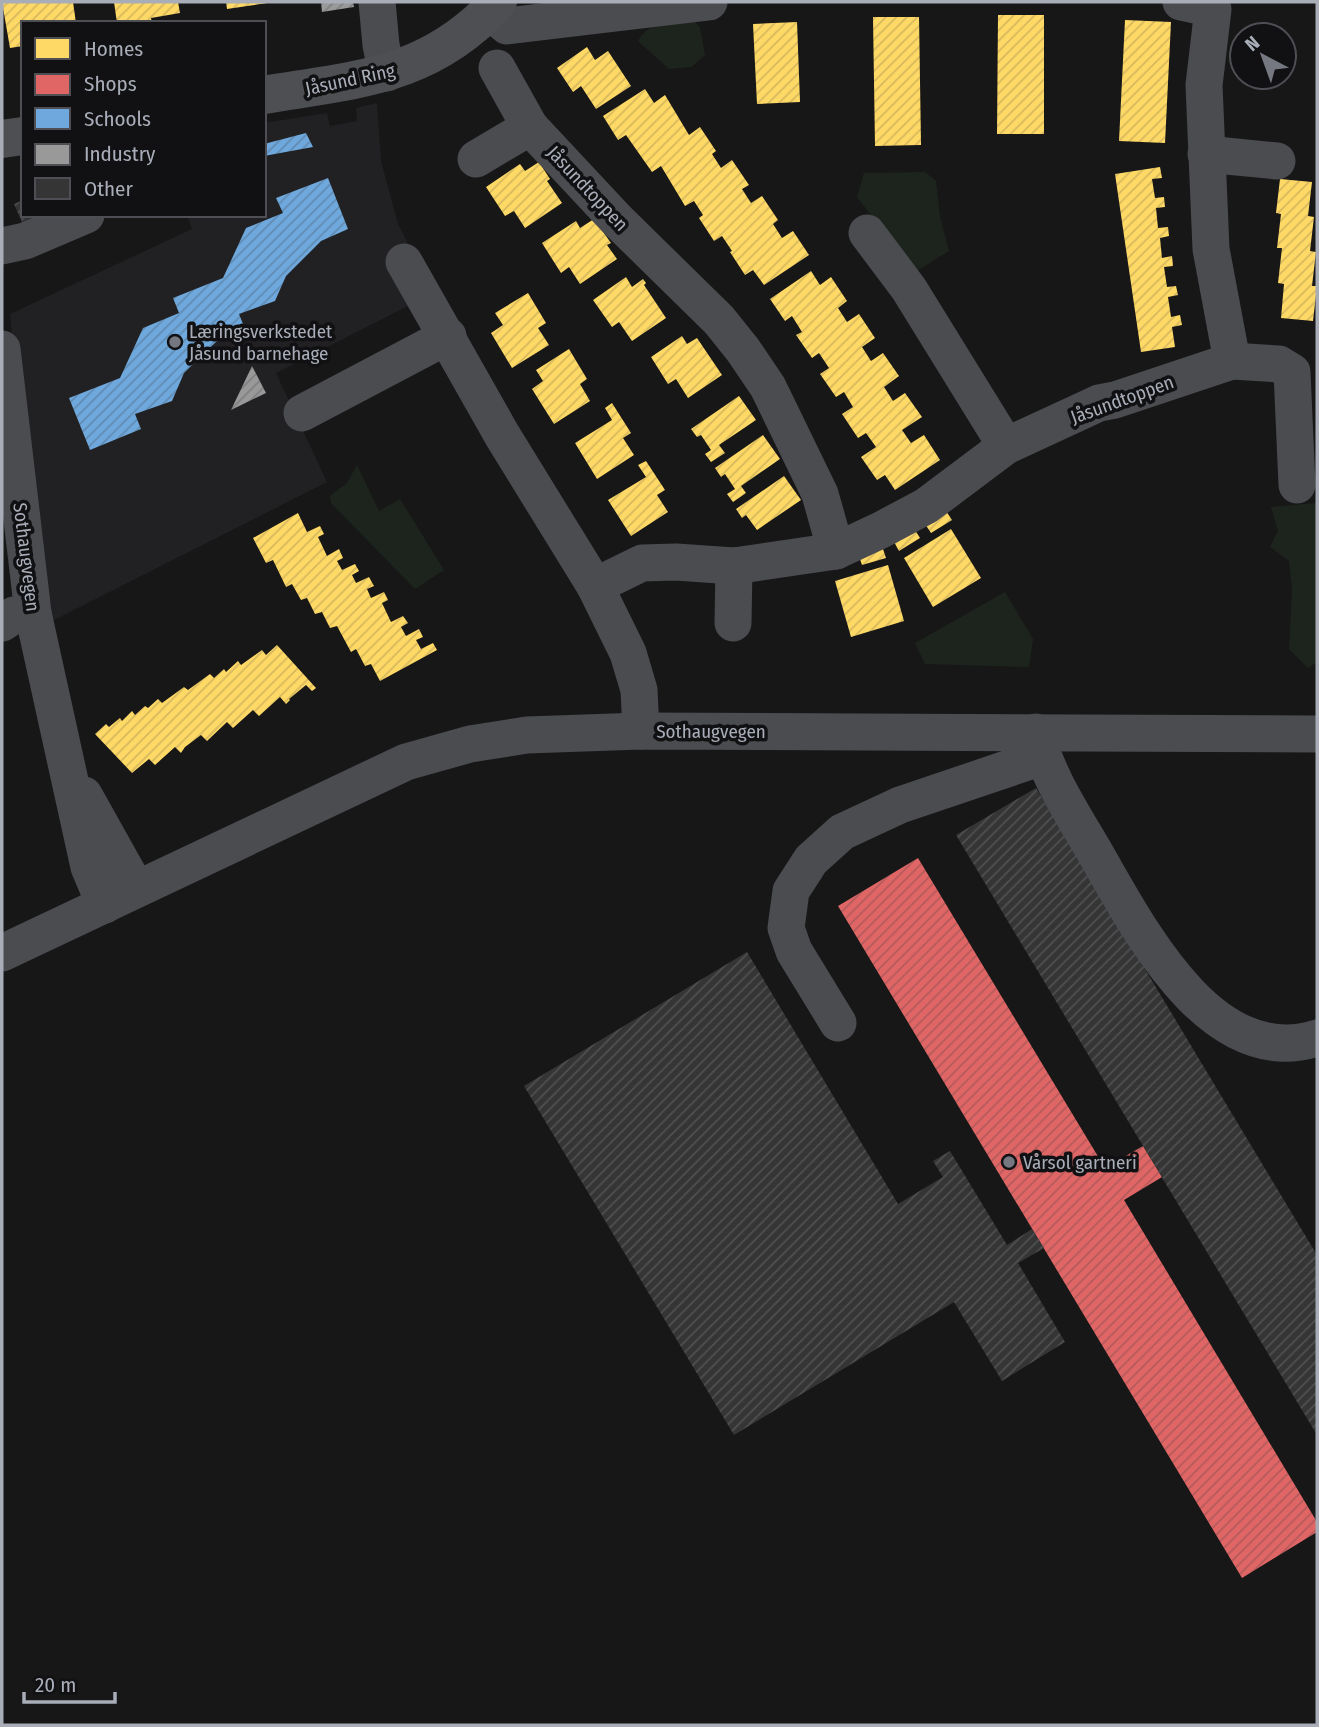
<svg xmlns="http://www.w3.org/2000/svg" width="1319" height="1727" font-family="'Fira Sans Condensed',sans-serif">
	<style>
		.built { fill: #212123 }
		.green { fill: #1d241e }
		.homes { fill: url(#homes-hatch) }
		.shops { fill: url(#shops-hatch) }
		.schools { fill: url(#schools-hatch) }
		.industry { fill: url(#industry-hatch) }
		.building { fill: url(#building-hatch) }
		.lines { fill: none; stroke-linecap: round; stroke-linejoin: round }
		.minor { stroke: #4b4c50; stroke-width: 37 }
		.major { stroke: #4d4f52; stroke-width: 38 }
		.poi-dot { fill: #757880; stroke: #111113; stroke-width: 2.5 }
		.labels { text-anchor: middle; stroke-width: 7; stroke-linejoin: round; paint-order: stroke }
		.street-label { font-size: 19px; fill: #a8adb8; stroke: #111113 }
		.poi-label { font-size: 19px; fill: #a8adb8; stroke: #111113; text-anchor: start }
	</style>
	<defs>
		<pattern id="homes-hatch" width="6" height="6" patternUnits="userSpaceOnUse" patternTransform="scale(1.75)"><rect width="6" height="6" fill="#ffd966"/><path d="M-1 1l2-2M0 6l6-6M5 7l2-2" fill="none" stroke="#d6b85d"/></pattern>
		<pattern id="shops-hatch" width="6" height="6" patternUnits="userSpaceOnUse" patternTransform="scale(1.75)"><rect width="6" height="6" fill="#e06666"/><path d="M-1 1l2-2M0 6l6-6M5 7l2-2" fill="none" stroke="#b45a5a"/></pattern>
		<pattern id="schools-hatch" width="6" height="6" patternUnits="userSpaceOnUse" patternTransform="scale(1.75)"><rect width="6" height="6" fill="#6fa8dc"/><path d="M-1 1l2-2M0 6l6-6M5 7l2-2" fill="none" stroke="#608bb3"/></pattern>
		<pattern id="industry-hatch" width="6" height="6" patternUnits="userSpaceOnUse" patternTransform="scale(1.75)"><rect width="6" height="6" fill="#999"/><path d="M-1 1l2-2M0 6l6-6M5 7l2-2" fill="none" stroke="#7f8080"/></pattern>
		<pattern id="building-hatch" width="6" height="6" patternUnits="userSpaceOnUse" patternTransform="scale(1.75)"><rect width="6" height="6" fill="#353536"/><path d="M-1 1l2-2M0 6l6-6M5 7l2-2" fill="none" stroke="#4f5051"/></pattern>
	</defs>
	<rect width="100%" height="100%" fill="#171717"/>
	<!-- built -->
	<polygon class="built" points="377,103 381,161 398,224 411,249 412,304 276,373 327,482 50,622 25,476 10,314 192,229 187,215 264,215 264,123 327,113 330,126 357,121 356,108"/>
	<!-- green -->
	<g class="green">
		<path d="M693,20l7,7 5,28 -14,12 -22,2 -31,-28c12,-21 33,-18 55,-21z"/>
		<polygon points="925,172 936,181 940,217 949,251 915,272 857,197 864,173"/>
		<polygon points="357,465 379,511 400,499 444,570 415,589 331,503 330,496 347,483"/>
		<polygon points="1317,503 1317,662 1308,668 1289,649 1292,588 1289,561 1270,547 1278,531 1271,507"/>
		<polygon points="1005,592 1033,639 1029,667 925,664 915,643"/>
	</g>
	<!-- homes -->
	<g class="homes">
		<polygon points="2,2 73,2 76,23 23,23 23,46 10,48"/>
		<polygon points="114,2 178,2 180,13 151,18 152,23 137,23 136,20 117,23"/>
		<polygon points="226,2 267,2 267,3 227,9"/>
		<polygon points="998,15 1044,15 1044,134 997,134"/>
		<polygon points="873,17 919,17 921,145 875,146"/>
		<polygon points="1125,20 1171,22 1165,143 1119,141"/>
		<polygon points="797,22 800,102 757,104 753,24"/>
		<polygon points="587,47 595,60 608,51 631,86 596,109 581,86 573,92 557,68"/>
		<polygon points="645,89 654,103 665,95 689,135 700,127 716,151 712,154 721,168 732,160 749,185 742,189 751,203 762,196 778,220 773,224 782,238 793,231 809,255 764,285 753,270 745,275 730,252 732,251 722,236 714,241 699,218 703,215 694,201 685,206 661,166 652,172 626,135 618,140 603,116"/>
		<polygon points="539,162 550,179 547,181 562,203 525,228 514,211 505,216 486,187 520,164 525,171"/>
		<polygon points="1160,167 1162,178 1152,179 1155,198 1164,197 1165,207 1156,208 1158,228 1168,227 1169,236 1160,238 1162,258 1172,256 1173,266 1164,267 1167,287 1176,286 1178,295 1168,297 1171,317 1180,315 1182,325 1172,327 1175,347 1141,352 1115,174"/>
		<polygon points="1280,179 1312,182 1308,216 1314,217 1310,251 1316,252 1312,286 1317,286 1313,321 1281,318 1284,284 1278,283 1282,248 1277,248 1281,214 1276,213"/>
		<polygon points="594,219 611,243 607,245 617,259 580,284 569,267 561,273 542,243 576,221 580,228"/>
		<polygon points="811,271 820,285 831,277 847,301 838,308 847,322 859,314 875,338 862,347 871,361 883,353 899,376 884,387 893,401 905,393 922,417 902,430 911,443 924,435 940,460 895,490 885,475 877,480 861,457 876,447 866,433 858,438 842,414 853,407 844,392 836,397 820,374 829,368 819,353 812,358 796,335 802,332 792,316 785,321 770,299"/>
		<polygon points="626,277 632,287 643,279 646,283 644,285 666,318 632,341 619,322 612,327 593,300"/>
		<polygon points="528,293 546,323 538,328 549,345 512,368 491,333 503,325 495,313"/>
		<polygon points="682,336 687,344 697,338 722,375 688,398 676,379 668,384 651,357"/>
		<polygon points="569,349 587,379 580,384 590,401 554,424 532,389 543,381 536,370"/>
		<polygon points="739,396 756,420 719,445 725,453 711,462 705,454 711,450 701,435 697,437 691,429"/>
		<polygon points="612,403 631,433 623,438 634,455 597,479 575,443 612,420 605,408"/>
		<polygon points="763,435 780,459 741,486 746,493 733,502 727,494 735,489 725,474 721,477 715,468"/>
		<polygon points="646,461 665,490 657,495 668,512 631,536 608,500 646,477 638,465"/>
		<polygon points="784,476 801,500 757,530 746,515 742,518 736,509"/>
		<polygon points="946,511 952,520 931,533 925,524"/>
		<polygon points="298,513 307,532 320,526 324,534 318,537 327,556 339,549 343,558 337,561 342,570 355,564 359,571 352,575 356,583 369,577 374,586 367,589 371,598 384,592 388,600 382,603 391,622 403,616 408,623 401,627 406,636 419,629 423,637 416,640 421,649 433,643 437,650 380,681 371,664 365,666 356,649 351,652 337,626 330,628 322,612 315,614 307,598 301,600 292,584 286,587 273,560 266,563 253,538"/>
		<polygon points="951,529 981,578 933,607 904,558"/>
		<polygon points="915,530 920,538 899,551 894,542"/>
		<polygon points="883,549 886,558 862,565 859,556"/>
		<polygon points="888,565 904,621 851,637 835,581"/>
		<polygon points="277,645 316,688 312,691 306,685 289,699 290,700 286,704 280,697 259,716 253,710 233,728 227,722 207,741 201,735 185,747 181,753 175,747 155,765 149,759 132,773 95,734 106,724 109,727 120,718 122,721 132,711 135,715 145,706 148,708 158,699 162,703 184,687 188,690 210,674 214,678 224,669 226,672 238,661 241,665 262,650 266,655"/>
	</g>
	<!-- shops -->
	<polygon class="shops" points="918,858 1105,1168 1143,1146 1162,1177 1124,1200 1317,1522 1317,1532 1242,1578 838,906"/>
	<!-- schools -->
	<g class="schools">
		<polygon points="306,133 313,147 264,156 264,144"/>
		<polygon points="328,178 348,229 321,241 286,276 275,301 239,314 245,329 217,341 184,373 172,401 135,414 141,429 90,450 69,398 120,378 143,328 179,313 173,298 223,278 246,228 283,213 276,198"/>
	</g>
	<!-- industry -->
	<g class="industry">
		<polygon points="321,2 353,2 354,7 322,12"/>
		<polygon points="252,366 266,393 231,410"/>
	</g>
	<!-- building -->
	<g class="building">
		<polygon points="23,200 23,215 38,215 22,222 14,204"/>
		<polygon points="1036,788 1317,1255 1317,1435 956,835"/>
		<polygon points="747,952 898,1204 943,1177 933,1161 950,1151 1007,1245 1032,1229 1044,1248 1018,1263 1065,1342 1002,1381 954,1302 734,1435 524,1086"/>
	</g>
	<g class="lines">
		<!-- minor -->
		<g class="minor">
			<polyline points="377,2 381,45 387,73"/>
			<polyline points="489,11 507,26 709,2"/>
			<polyline points="497,68 530,127 616,219 719,320 743,350 768,387 820,494 836,551"/>
			<polyline points="1206,154 1277,161"/>
			<polyline points="476,159 530,127"/>
			<polyline points="867,233 909,289 1006,446"/>
			<polyline points="2,246 25,241 86,215"/>
			<polyline points="404,262 502,435 595,586 628,653 639,690 641,731"/>
			<polyline points="2,349 33,613 89,867 105,905"/>
			<polyline points="1232,361 1279,364 1292,372 1297,485"/>
			<polyline points="302,413 448,336"/>
			<polyline points="595,586 642,563 676,562 734,566 836,551 881,530 926,506 1006,446 1099,403 1115,400 1232,361 1211,249 1204,85 1213,9 1181,2"/>
			<polyline points="2,623 14,615 33,613"/>
			<polyline points="733,623 734,566"/>
			<path d="M1036,732c11,45 38,84 61,124 42,73 115,216 220,182"/>
			<polyline points="84,795 136,888"/>
			<polyline points="2,953 406,762 470,744 527,735 641,731 1317,734"/>
			<polyline points="838,1023 794,951 786,928 791,891 811,860 842,832 900,805 1042,757"/>
		</g>
		<!-- major -->
		<g class="major">
			<path d="M264,95c95,-16 165,-18 234,-93"/>
			<polyline points="2,139 23,136"/>
		</g>
	</g>
	<!-- markers -->
	<g class="poi-dot">
		<circle cx="175" cy="342" r="7"/>
		<circle cx="1009" cy="1162" r="7"/>
	</g>
	<g class="labels">
		<!-- street labels -->
		<g class="street-label">
			<text transform="translate(350 79) rotate(-12)" y="7">Jåsund Ring</text>
			<text transform="translate(588 188) rotate(47)" y="7">Jåsundtoppen</text>
			<text transform="translate(1122 399) rotate(-20)" y="7">Jåsundtoppen</text>
			<text transform="translate(27 557) rotate(83)" y="7">Sothaugvegen</text>
			<text x="711" y="738">Sothaugvegen</text>
		</g>
		<!-- poi labels -->
		<g class="poi-label">
			<text x="189" y="338">Læringsverkstedet<tspan x="189" dy="22">Jåsund barnehage</tspan></text>
			<text x="1023" y="1169">Vårsol gartneri</text>
		</g>
	</g>
	<!-- border -->
	<rect width="1319" height="1727" fill="none" stroke="#a8adb8" stroke-width="7"/>
	<!-- legend -->
	<rect x="21" y="21" width="245" height="196" fill="#111113" stroke="#4d4f55" stroke-width="2"/>
	<rect x="35" y="38" width="35" height="21" fill="#ffd966" stroke="#4d4f55" stroke-width="2"/>
	<text x="84" y="56" font-size="21" fill="#a8adb8">Homes</text>
	<rect x="35" y="74" width="35" height="21" fill="#e06666" stroke="#4d4f55" stroke-width="2"/>
	<text x="84" y="91" font-size="21" fill="#a8adb8">Shops</text>
	<rect x="35" y="108" width="35" height="21" fill="#6fa8dc" stroke="#4d4f55" stroke-width="2"/>
	<text x="84" y="126" font-size="21" fill="#a8adb8">Schools</text>
	<rect x="35" y="144" width="35" height="21" fill="#999999" stroke="#4d4f55" stroke-width="2"/>
	<text x="84" y="161" font-size="21" fill="#a8adb8">Industry</text>
	<rect x="35" y="178" width="35" height="21" fill="#353536" stroke="#4d4f55" stroke-width="2"/>
	<text x="84" y="196" font-size="21" fill="#a8adb8">Other</text>
	<!-- north arrow -->
	<g transform="translate(1263 56) rotate(319)"><circle r="33" fill="#111113" stroke="#4d4f55" stroke-width="2"/>
	<path d="M0-5L12 26L0 18L-12 26Z" fill="#757880"/>
	<text y="-10" font-size="19" font-weight="bold" text-anchor="middle" fill="#a8adb8">N</text>
	</g>
	<!-- scale -->
	<path d="M24 1692v10h91v-10" fill="none" stroke="#a8adb8" stroke-width="3.5"/>
	<text x="35" y="1692" font-size="21" fill="#a8adb8" stroke="#111113" stroke-width="5" paint-order="stroke">20 m</text>
</svg>
